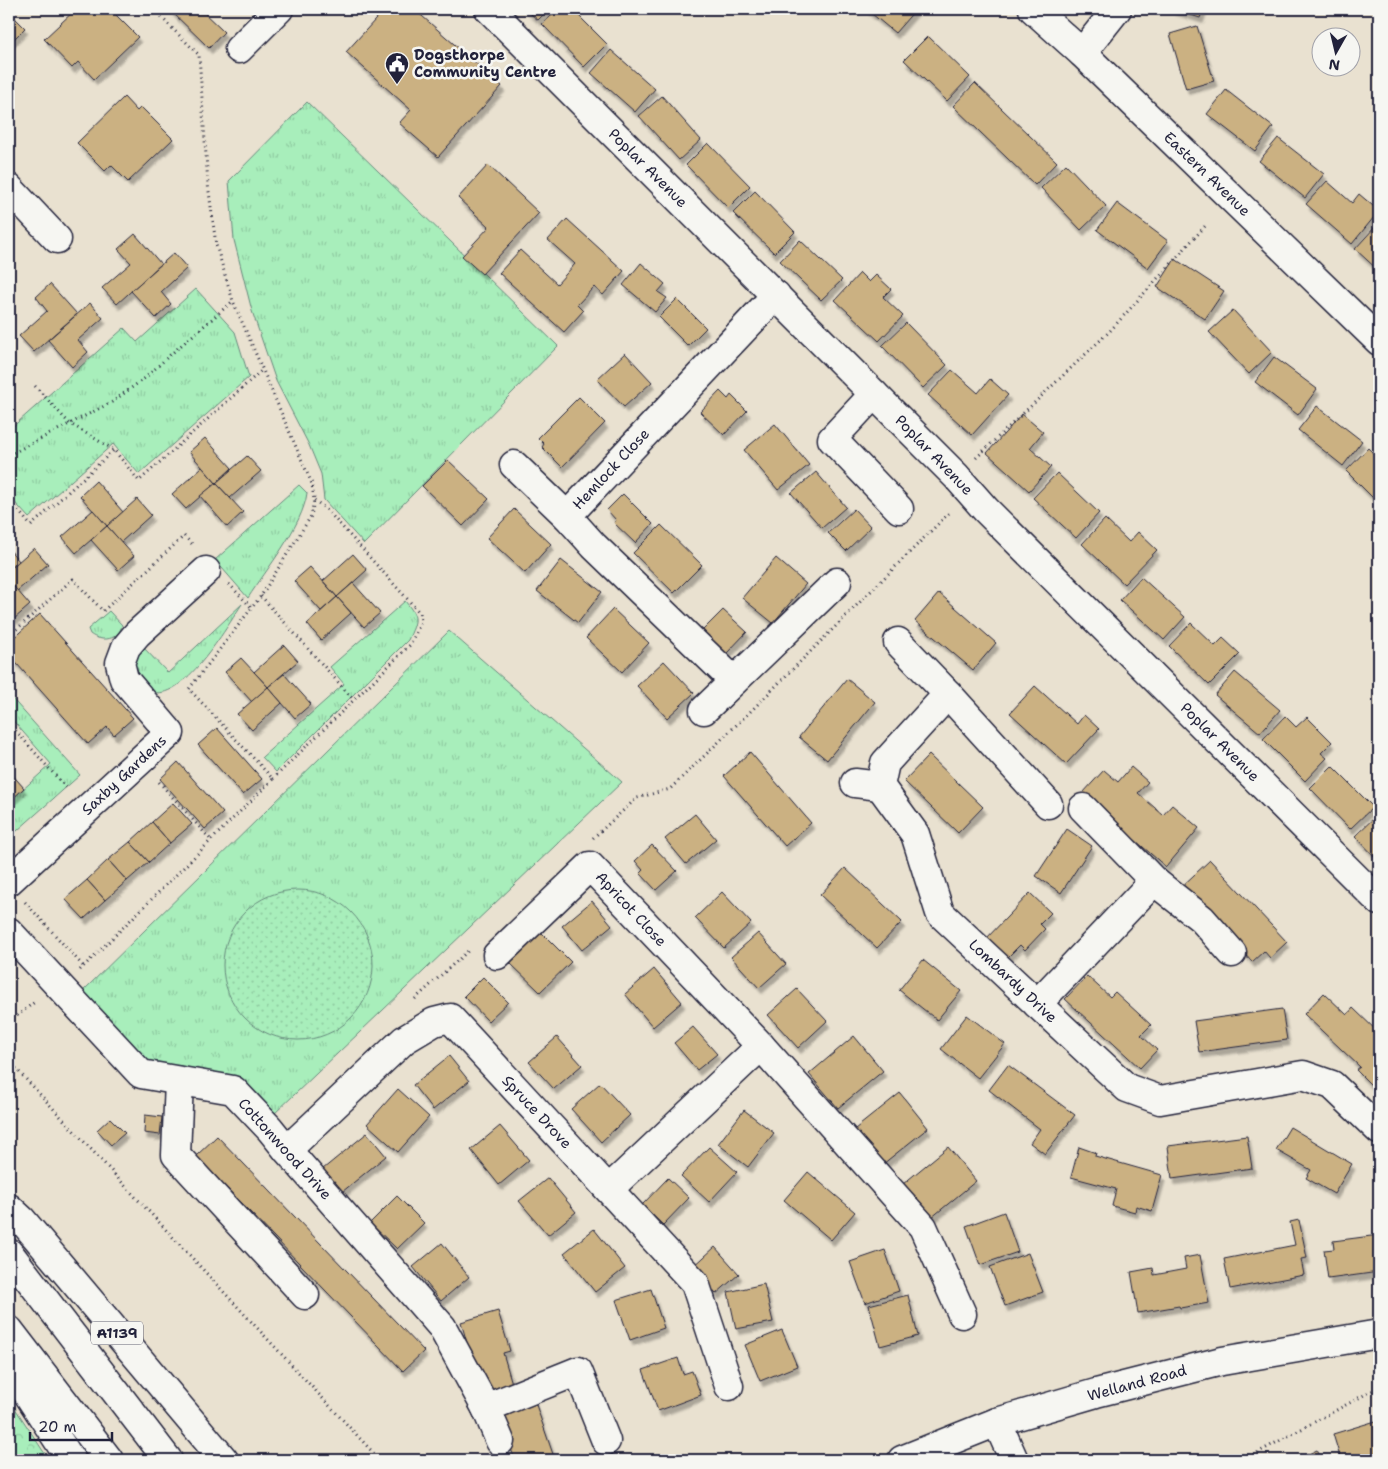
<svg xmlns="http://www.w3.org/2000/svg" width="1388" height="1469" font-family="'Shantell Sans',sans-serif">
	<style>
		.grass { fill: url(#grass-tufts); stroke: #65887b }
		.forest { fill: url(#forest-crowns); stroke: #65887b }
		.park { fill: url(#park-dots); stroke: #65887b }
		.building { fill: #cbb182; stroke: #22223b; filter: url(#shadow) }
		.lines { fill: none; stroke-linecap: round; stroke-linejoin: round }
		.minor-casing { stroke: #22223b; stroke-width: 31 }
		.highway-casing { stroke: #22223b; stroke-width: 31 }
		.path { stroke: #22223b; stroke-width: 3; stroke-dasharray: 1 4; stroke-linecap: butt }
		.minor { stroke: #f6f6f2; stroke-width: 28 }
		.highway { stroke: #f6f6f2; stroke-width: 28 }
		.labels { text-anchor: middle; stroke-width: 5; stroke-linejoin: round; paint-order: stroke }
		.shield { fill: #f6f6f2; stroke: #626272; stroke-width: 1 }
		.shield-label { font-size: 14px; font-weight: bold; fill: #22223b }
		.poi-label { font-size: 15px; font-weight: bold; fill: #22223b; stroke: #f6f6f2; text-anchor: start }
		.street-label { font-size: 15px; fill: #22223b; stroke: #f6f6f2 }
	</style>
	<defs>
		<pattern id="grass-tufts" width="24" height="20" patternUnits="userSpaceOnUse" patternTransform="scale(1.25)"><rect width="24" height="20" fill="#a8eebb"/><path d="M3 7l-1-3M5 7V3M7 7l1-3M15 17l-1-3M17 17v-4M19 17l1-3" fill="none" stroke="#90cca2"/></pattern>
		<pattern id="forest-crowns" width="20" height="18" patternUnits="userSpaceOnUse" patternTransform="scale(1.25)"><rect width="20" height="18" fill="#a8eebb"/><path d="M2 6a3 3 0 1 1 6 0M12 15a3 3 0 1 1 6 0" fill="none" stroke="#90cca2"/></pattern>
		<pattern id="park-dots" width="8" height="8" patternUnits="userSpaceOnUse" patternTransform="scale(1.25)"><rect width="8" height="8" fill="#a8eebb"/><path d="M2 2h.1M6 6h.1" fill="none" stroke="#90cca2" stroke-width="1.8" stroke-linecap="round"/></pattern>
		<filter id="shadow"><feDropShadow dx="3" dy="5.5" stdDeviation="1" flood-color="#0004"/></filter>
	</defs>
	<rect width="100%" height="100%" fill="#e9e1d0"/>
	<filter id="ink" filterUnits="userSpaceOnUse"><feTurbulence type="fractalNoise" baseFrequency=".02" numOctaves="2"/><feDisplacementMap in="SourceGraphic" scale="10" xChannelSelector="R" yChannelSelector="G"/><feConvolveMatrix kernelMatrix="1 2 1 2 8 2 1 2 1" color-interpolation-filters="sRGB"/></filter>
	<g filter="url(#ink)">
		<!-- grass -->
		<g class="grass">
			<polygon points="307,102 558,346 364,544 324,500 321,474 309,445 276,381 252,311 234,240 229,181"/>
			<polygon points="196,289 235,332 249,377 139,474 113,444 29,518 9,496 9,430 124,328 137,342"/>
			<path d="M299,485l8,8c-4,32 -41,77 -59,105l-33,-38z"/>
			<path d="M405,601c14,17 12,19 3,39l-132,132 -14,-15 82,-73 -14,-17z"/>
			<path d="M242,604c-14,21 -61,102 -92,87 -5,-3 -10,-9 -14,-13l-3,-20 8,-13 27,28z"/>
			<path d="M109,611l13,14c-3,15 -20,18 -32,9l-2,-5z"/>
			<polygon points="449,631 622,782 273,1115 244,1080 151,1065 82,992"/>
			<polygon points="9,695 80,775 9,838 9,802 51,764 9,716"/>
		</g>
		<!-- forest -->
		<polygon class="forest" points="9,1399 49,1460 9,1460"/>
		<!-- park -->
		<circle class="park" cx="298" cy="965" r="75"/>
		<!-- building -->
		<g class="building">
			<polygon points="76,9 110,9 138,37 94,79 78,62 72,68 44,39"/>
			<polygon points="169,9 200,9 224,32 209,48"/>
			<polygon points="385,9 414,9 502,86 438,157 399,123 411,110 346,52"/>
			<polygon points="525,9 549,9 538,20"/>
			<polygon points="559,9 572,9 607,44 584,67 542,24"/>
			<polygon points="866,9 916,9 895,33"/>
			<polygon points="1172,9 1203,9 1200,18"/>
			<polygon points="9,12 25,28 9,44"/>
			<polygon points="1197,26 1214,81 1186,89 1170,34"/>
			<polygon points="928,36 970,77 947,101 904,60"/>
			<polygon points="611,50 655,89 635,112 591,73"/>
			<polygon points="975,83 1057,162 1035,185 953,106"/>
			<polygon points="1226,90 1273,127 1255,151 1207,114"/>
			<polygon points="662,96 701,140 679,160 639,116"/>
			<polygon points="124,97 137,111 141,107 173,139 128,182 111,165 105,171 77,143"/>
			<polygon points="1278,138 1324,174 1305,198 1259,161"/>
			<polygon points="708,143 750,186 728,208 686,165"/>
			<polygon points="1066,164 1106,206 1081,230 1041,188"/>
			<polygon points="488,165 539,213 482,274 462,256 489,227 458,198"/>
			<polygon points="1327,181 1352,203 1359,194 1379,211 1352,244 1306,204"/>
			<polygon points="755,191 795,232 774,253 733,213"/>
			<polygon points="1117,203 1168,241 1148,268 1097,230"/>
			<polygon points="567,219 624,271 603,295 594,287 577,305 583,311 564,332 499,273 520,250 557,284 575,264 548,240"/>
			<polygon points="1375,227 1379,231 1379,271 1355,249"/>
			<polygon points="135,234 161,264 117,304 102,288 131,263 118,249"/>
			<polygon points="800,240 842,280 821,300 780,261"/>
			<polygon points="174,253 187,268 161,292 171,304 156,318 131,291"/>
			<polygon points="1175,259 1224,291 1205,319 1157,287"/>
			<polygon points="641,263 665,284 658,292 667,298 655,312 623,285"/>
			<polygon points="860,273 869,282 876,275 891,289 883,297 903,316 879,341 835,300"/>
			<polygon points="50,284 77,314 34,352 19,336 47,311 36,297"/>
			<polygon points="677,299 706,328 688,346 659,317"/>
			<polygon points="90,303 103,318 78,340 88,352 72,367 48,340"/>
			<polygon points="1233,310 1272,352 1249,374 1209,332"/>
			<polygon points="906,323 947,365 923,388 882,346"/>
			<polygon points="625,353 652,382 624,407 597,379"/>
			<polygon points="1274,357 1317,389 1298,415 1255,382"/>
			<polygon points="952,370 978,393 990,379 1008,395 972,435 928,395"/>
			<polygon points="720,391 728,399 731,395 747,411 724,435 700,412"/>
			<polygon points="579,397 605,423 562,467 542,447 544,444 538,438"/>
			<polygon points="1317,406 1362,441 1343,466 1298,430"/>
			<polygon points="1022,414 1043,432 1030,448 1051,467 1029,491 987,453"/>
			<polygon points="775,424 809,465 778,490 744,450"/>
			<polygon points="205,438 232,468 216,483 189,452"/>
			<polygon points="1368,448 1379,459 1379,504 1346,471"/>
			<polygon points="247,456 261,471 230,498 216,483"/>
			<polygon points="448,460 489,499 463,526 422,486"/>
			<polygon points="202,467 216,483 186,509 172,494"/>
			<polygon points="816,472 846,507 822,528 791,493"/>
			<polygon points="1057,473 1099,513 1076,538 1033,498"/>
			<polygon points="96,481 123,512 107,526 80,496"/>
			<polygon points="216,483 243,512 227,527 200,496"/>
			<polygon points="623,494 653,524 635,543 614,523 616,520 607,510"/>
			<polygon points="137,499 151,515 121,542 107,526"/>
			<polygon points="514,509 551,544 525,573 487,538"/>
			<polygon points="854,509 871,527 846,551 828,533"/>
			<polygon points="93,510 107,526 76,553 62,537"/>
			<polygon points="1105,519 1129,542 1138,532 1157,550 1124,584 1082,544"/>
			<polygon points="661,525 702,565 674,593 633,553"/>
			<polygon points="107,526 134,556 118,570 91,540"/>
			<polygon points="34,548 48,564 17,591 9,581 9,570"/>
			<polygon points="9,549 19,561 9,570"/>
			<polygon points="353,554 367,570 337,597 323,581"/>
			<polygon points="776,558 806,584 773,623 742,598"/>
			<polygon points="561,560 602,592 578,623 537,591"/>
			<polygon points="310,567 337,597 321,611 294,581"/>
			<polygon points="1141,577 1185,617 1164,640 1120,600"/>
			<polygon points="9,581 30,605 14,619 9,613"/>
			<polygon points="353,583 380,613 364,627 337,597"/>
			<polygon points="939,593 996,643 973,670 915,621"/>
			<polygon points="337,597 351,613 321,640 307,624"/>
			<polygon points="613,609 649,643 622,672 586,638"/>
			<polygon points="723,610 747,632 726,654 702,631"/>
			<polygon points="40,614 133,718 114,735 107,727 88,744 9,655 9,642"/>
			<polygon points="1191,623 1215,646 1223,638 1240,654 1209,685 1169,646"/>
			<polygon points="284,645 298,661 268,687 254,672"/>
			<polygon points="241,658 268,687 252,702 225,672"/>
			<polygon points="664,661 694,693 667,718 637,686"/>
			<polygon points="1235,672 1280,710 1260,733 1215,695"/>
			<polygon points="284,674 311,704 295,718 268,687"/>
			<polygon points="847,679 875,702 827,760 799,737"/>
			<polygon points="1035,686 1077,724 1084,715 1099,729 1066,764 1010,713"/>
			<polygon points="268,687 282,703 252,730 237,714"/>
			<polygon points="1285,716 1296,727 1307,717 1332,742 1321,753 1327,758 1305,781 1263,739"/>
			<polygon points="217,728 262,779 243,795 198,745"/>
			<polygon points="750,752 811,823 785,846 724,776"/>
			<polygon points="929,755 983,807 958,833 904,781"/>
			<polygon points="178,762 223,813 205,829 160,779"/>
			<polygon points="1332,766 1373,807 1350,829 1310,788"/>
			<polygon points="1131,767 1148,782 1138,793 1163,815 1172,805 1199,828 1166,867 1082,794 1104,770 1118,782"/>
			<polygon points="9,771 24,788 9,802"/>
			<polygon points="173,803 192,824 170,843 152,822"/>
			<polygon points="695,814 716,839 686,864 665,839"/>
			<polygon points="1378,814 1379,815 1379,861 1355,836"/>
			<polygon points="152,822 170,843 149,862 130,842"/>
			<polygon points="1067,829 1092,846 1061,893 1036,876"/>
			<polygon points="130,842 149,862 127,881 108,860"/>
			<polygon points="652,845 677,871 656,890 640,873 643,870 635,861"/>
			<polygon points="108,860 127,881 105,900 87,880"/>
			<polygon points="1210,860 1287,942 1270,958 1264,951 1252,962 1199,904 1179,889"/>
			<polygon points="845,868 902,922 877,948 820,895"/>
			<polygon points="87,880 105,900 84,919 65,899"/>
			<polygon points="722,892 751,923 724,948 695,918"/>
			<polygon points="1030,893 1051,913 1040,924 1045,929 1025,950 1020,945 1004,961 984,941"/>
			<polygon points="592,901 612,925 582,950 562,926"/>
			<polygon points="541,932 571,962 540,992 510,963"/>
			<polygon points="758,933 786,964 759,988 731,957"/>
			<polygon points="923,960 961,991 937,1020 899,990"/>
			<polygon points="654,969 682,1002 653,1027 625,994"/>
			<polygon points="1087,976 1110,997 1115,992 1151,1025 1141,1035 1157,1050 1140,1068 1065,999"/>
			<polygon points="483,977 508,1002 488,1021 464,996"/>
			<polygon points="797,989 827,1021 798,1048 768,1015"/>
			<polygon points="1324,993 1347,1015 1353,1008 1379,1033 1379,1082 1374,1088 1356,1070 1360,1067 1304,1014"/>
			<polygon points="1282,1009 1287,1040 1199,1052 1194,1021"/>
			<polygon points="967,1015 1005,1044 978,1078 941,1049"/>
			<polygon points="693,1027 717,1054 697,1070 674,1043"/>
			<polygon points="854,1036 883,1071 838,1108 809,1074"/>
			<polygon points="557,1037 582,1065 554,1089 529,1062"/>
			<polygon points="449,1056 469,1081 433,1110 413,1085"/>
			<polygon points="1008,1065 1075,1115 1045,1154 1030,1143 1040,1129 989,1090"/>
			<polygon points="600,1083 630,1115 601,1142 571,1109"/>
			<polygon points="398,1089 429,1117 398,1152 367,1124"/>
			<polygon points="900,1093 928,1128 883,1164 855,1129"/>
			<polygon points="744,1110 774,1133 748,1167 718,1144"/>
			<polygon points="145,1115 162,1117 160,1135 144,1133"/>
			<polygon points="110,1118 125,1133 111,1145 97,1130"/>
			<polygon points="500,1126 529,1160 499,1185 471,1150"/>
			<polygon points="1290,1127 1352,1164 1334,1194 1306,1178 1311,1170 1276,1150"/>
			<polygon points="367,1133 386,1156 342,1192 323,1169"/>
			<polygon points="217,1136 424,1351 403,1371 196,1156"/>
			<polygon points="1247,1136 1252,1168 1172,1179 1168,1146"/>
			<polygon points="709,1147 737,1172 709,1202 681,1176"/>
			<polygon points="948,1147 976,1181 931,1218 903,1184"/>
			<polygon points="1079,1147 1096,1153 1095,1156 1162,1175 1152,1211 1136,1206 1135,1212 1112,1206 1116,1189 1071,1177"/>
			<polygon points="808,1172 855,1212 831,1240 784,1200"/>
			<polygon points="548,1178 576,1212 548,1235 519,1201"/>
			<polygon points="668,1178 689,1198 663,1225 642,1205"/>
			<polygon points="397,1196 424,1223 397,1249 370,1223"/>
			<polygon points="1004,1212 1018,1252 980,1265 966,1226"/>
			<polygon points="1299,1220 1307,1258 1301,1259 1304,1275 1230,1289 1224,1259 1295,1245 1290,1222"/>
			<polygon points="594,1229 625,1268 595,1292 564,1253"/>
			<polygon points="1379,1235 1379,1272 1328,1279 1324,1250 1334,1249 1333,1241"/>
			<polygon points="442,1243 469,1277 441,1301 413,1267"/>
			<polygon points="715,1247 739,1274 716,1294 692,1268"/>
			<polygon points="885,1250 899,1291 865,1303 850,1262"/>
			<polygon points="1028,1253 1043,1292 1005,1306 990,1267"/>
			<polygon points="1200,1255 1209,1303 1180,1308 1179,1306 1138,1313 1131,1272 1153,1268 1154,1275 1186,1269 1184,1258"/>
			<polygon points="764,1284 773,1322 736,1329 728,1292"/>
			<polygon points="651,1289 664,1328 630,1340 616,1300"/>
			<polygon points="908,1295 918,1336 880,1346 869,1305"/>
			<polygon points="498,1311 510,1351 503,1353 513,1387 482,1395 461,1322"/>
			<polygon points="782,1330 797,1366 760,1381 745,1345"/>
			<polygon points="678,1358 683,1374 692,1371 701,1395 658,1411 643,1370"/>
			<polygon points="534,1399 555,1460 515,1460 498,1412"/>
			<polygon points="1379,1420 1379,1459 1341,1460 1333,1434"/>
			<polygon points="1317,1450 1322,1460 1296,1460"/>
		</g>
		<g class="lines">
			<!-- minor casing -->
			<g class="minor-casing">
				<g id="minor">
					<polyline points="489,9 956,476 986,510 1379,901"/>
					<polyline points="1033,9 1082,53 1379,341"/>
					<polyline points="239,49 279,9"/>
					<polyline points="1082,53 1117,9"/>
					<polyline points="9,188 57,239"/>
					<polyline points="874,394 832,439 899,509"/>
					<polyline points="514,465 567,516"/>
					<polyline points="898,642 948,694 885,763 880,786 915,834 940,913 1127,1088 1160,1100 1303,1075 1332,1085 1379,1130"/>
					<polyline points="734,681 594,546 567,516 776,295"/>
					<polyline points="948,694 1048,804"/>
					<polyline points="704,710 837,582"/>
					<polyline points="855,783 880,786"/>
					<polyline points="1083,808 1154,881 1202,919 1232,953"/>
					<polyline points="9,881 170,733 124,679 120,663 126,647 137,634 206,571"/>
					<polyline points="9,932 141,1074 233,1090 270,1129 287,1150 442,1327 486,1408 500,1441"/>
					<polyline points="497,955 590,866 761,1046 923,1227 962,1314"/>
					<polyline points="1037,1004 1154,881"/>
					<polyline points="179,1081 176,1155 305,1295"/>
					<polyline points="287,1150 404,1040 434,1022 450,1018 695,1283 729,1386"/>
					<polyline points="609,1189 761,1046"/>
					<polyline points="486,1408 578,1371 606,1441"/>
					<polyline points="997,1422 1014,1460"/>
					<polyline points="902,1460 997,1422 1096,1393 1222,1361 1379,1334"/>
				</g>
			</g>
			<!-- highway casing -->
			<g class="highway-casing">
				<g id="highway">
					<polyline points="9,1208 22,1220 224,1460"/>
					<polyline points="9,1253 168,1460"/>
					<polyline points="9,1330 109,1460"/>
					<polyline points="9,1365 71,1460"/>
				</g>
			</g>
			<!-- path -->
			<g class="path">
				<polyline points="35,386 69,423 114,450 139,481 262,370"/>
				<polyline points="9,455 112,402 145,378 171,354 233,301"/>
				<polyline points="976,458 1109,332 1207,224"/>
				<polyline points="9,499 31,526 114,450"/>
				<polyline points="229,584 252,608"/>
				<polyline points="261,596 354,700"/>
				<polyline points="9,636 73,579 103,611 184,536 194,546"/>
				<polyline points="9,723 68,790"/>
				<polyline points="273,779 410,645 421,622 420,613 326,509 314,500"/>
				<polyline points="159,782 211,840"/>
				<polyline points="593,838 637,798 670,789 754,708 951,511"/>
				<polyline points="25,902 84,967"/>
				<polyline points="80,970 273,779 189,689 261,596 311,516 314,500 312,484 233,301 216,245 208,184 199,55 153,9"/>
				<polyline points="415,999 469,950"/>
				<polyline points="9,1022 36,1001"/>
				<polyline points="9,1061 380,1460"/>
				<polyline points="1244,1460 1379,1387"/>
			</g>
			<!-- minor -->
			<use href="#minor" class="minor"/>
			<!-- highway -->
			<use href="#highway" class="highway"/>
		</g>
	</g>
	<!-- icons -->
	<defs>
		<g id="civic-pin" transform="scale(1.25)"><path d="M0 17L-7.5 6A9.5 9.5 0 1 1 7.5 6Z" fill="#22223b" stroke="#f6f6f2"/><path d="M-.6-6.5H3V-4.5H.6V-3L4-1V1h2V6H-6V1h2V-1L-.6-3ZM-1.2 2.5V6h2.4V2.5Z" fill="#fff"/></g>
	</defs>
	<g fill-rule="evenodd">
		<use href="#civic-pin" x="397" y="64"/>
	</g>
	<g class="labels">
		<!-- shield labels -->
		<rect class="shield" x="91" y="1321.5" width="52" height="23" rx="4"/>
		<g class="shield-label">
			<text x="117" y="1338">A1139</text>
		</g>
		<!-- poi labels -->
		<g class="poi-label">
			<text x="414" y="60">Dogsthorpe<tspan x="414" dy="17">Community Centre</tspan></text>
		</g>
		<!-- street labels -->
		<g class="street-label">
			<text transform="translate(648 168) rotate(45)" y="5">Poplar Avenue</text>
			<text transform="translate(1207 174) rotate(44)" y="5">Eastern Avenue</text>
			<text transform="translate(934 455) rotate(46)" y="5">Poplar Avenue</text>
			<text transform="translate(611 469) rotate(-47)" y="5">Hemlock Close</text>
			<text transform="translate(1220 742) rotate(45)" y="5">Poplar Avenue</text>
			<text transform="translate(124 775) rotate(-43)" y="5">Saxby Gardens</text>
			<text transform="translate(631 909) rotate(47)" y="5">Apricot Close</text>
			<text transform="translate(1013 981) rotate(43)" y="5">Lombardy Drive</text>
			<text transform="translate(537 1112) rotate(47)" y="5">Spruce Drove</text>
			<text transform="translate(285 1149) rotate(48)" y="5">Cottonwood Drive</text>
			<text transform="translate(1137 1383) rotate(-15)" y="5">Welland Road</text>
		</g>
	</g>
	<!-- margin -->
	<rect width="1388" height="1469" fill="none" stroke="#f6f6f2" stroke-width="30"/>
	<rect x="15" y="15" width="1358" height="1439" fill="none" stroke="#22223b" stroke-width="2" filter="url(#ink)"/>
	<!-- north arrow -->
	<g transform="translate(1336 52) rotate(188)"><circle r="24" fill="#f6f6f2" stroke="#a1a1a9"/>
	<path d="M0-4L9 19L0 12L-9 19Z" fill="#22223b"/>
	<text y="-8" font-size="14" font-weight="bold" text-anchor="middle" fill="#22223b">N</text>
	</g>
	<!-- scale -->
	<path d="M30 1432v8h82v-8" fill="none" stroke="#22223b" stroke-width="2.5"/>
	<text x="38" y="1432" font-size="15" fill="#22223b" stroke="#f6f6f2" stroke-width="4" paint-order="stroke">20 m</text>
</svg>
